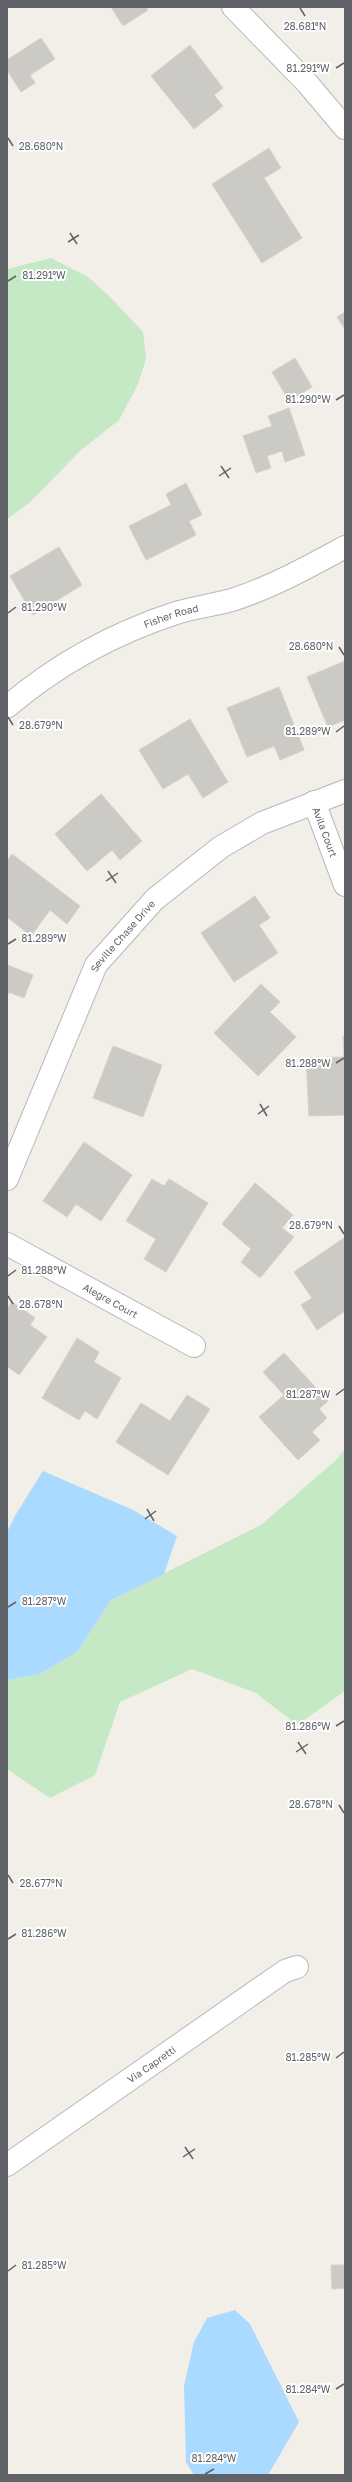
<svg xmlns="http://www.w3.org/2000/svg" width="352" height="2482" font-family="'Golos Text',sans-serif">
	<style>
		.green { fill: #c5e8c5 }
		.water { fill: #aadaff }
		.building { fill: #cccac5; stroke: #d6d1c6 }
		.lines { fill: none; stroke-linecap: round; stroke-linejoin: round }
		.minor-casing { stroke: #b5b8bc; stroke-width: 24 }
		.minor { stroke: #fff; stroke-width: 22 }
		.ticks { fill: none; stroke: #5f6368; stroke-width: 1.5 }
		.labels { text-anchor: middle; stroke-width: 4; stroke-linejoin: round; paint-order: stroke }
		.street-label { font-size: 10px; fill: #5f6368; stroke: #fff }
		.ticks-label { font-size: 10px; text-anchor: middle; fill: #5f6368; stroke: #fff; stroke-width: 4; stroke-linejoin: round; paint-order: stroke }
	</style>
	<rect width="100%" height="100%" fill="#f1efe8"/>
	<!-- green -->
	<g class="green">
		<polygon points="51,258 88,277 110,297 143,332 146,359 138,384 119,420 81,450 29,503 7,519 7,269"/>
		<polygon points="345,1449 345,1691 297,1725 256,1693 192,1669 120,1702 95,1775 50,1798 7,1769 7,1680 40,1674 78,1651 111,1600 261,1525 336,1460"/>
	</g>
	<!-- water -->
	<g class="water">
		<polygon points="43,1471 133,1510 177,1536 164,1574 111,1600 78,1651 40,1674 7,1680 7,1532 16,1514"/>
		<polygon points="235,2310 250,2324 299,2422 268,2475 194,2475 186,2462 184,2386 194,2342 207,2318"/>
	</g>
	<!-- building -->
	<g class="building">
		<polygon points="111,7 146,7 148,10 123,26"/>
		<polygon points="41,38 55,59 30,75 35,83 21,92 7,70 7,60"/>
		<polygon points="190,45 223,88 214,95 223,106 194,129 151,76"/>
		<polygon points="269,148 281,168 264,178 302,238 262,263 212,184"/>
		<polygon points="345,312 345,329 337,317"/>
		<polygon points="295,358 312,387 289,401 272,372"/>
		<polygon points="289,408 305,455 285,462 282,451 267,456 271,468 256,473 243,436 272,426 268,416"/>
		<polygon points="186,483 202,515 189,521 196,535 146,560 129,526 171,505 166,494"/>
		<polygon points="59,547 82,585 33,615 10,576"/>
		<polygon points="345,661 345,720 328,727 307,677"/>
		<polygon points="279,687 304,750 280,760 274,746 247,757 227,708"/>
		<polygon points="190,719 228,782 203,798 188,774 163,789 139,750"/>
		<polygon points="101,794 142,841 120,860 112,850 87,871 55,834"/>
		<polygon points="12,854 80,906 67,924 50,910 31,936 7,917 7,861"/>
		<polygon points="255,896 270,918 259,925 278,953 234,982 201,933"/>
		<polygon points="7,965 33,975 24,998 9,992 7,996"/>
		<polygon points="261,984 280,1002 270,1012 296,1037 258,1076 214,1033"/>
		<polygon points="343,1036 345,1036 345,1115 309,1116 306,1058 344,1057"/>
		<polygon points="113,1046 162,1065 143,1117 93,1098"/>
		<polygon points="84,1142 132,1175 101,1221 76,1204 67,1217 43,1201"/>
		<polygon points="152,1179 164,1186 169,1179 208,1203 166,1272 144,1259 156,1239 126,1221"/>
		<polygon points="255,1183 293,1215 282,1228 294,1237 260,1278 241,1262 251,1249 222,1224"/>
		<polygon points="344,1238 345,1311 317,1330 301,1305 312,1298 294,1272"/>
		<polygon points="12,1302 35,1318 30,1325 47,1337 19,1375 7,1366 7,1309"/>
		<polygon points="77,1338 99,1352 94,1362 121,1378 97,1419 85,1411 79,1420 42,1398"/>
		<polygon points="284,1353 328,1401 319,1409 327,1418 312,1432 320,1440 298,1460 259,1417 284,1395 263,1372"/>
		<polygon points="187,1395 210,1409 168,1475 116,1442 141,1403 170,1421"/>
		<polygon points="331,2265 345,2265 345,2288 332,2289"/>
	</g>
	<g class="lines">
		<!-- minor casing -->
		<g class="minor-casing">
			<g id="minor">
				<polyline points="233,7 307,83 345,128"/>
				<path id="s1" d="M7,707c49,-42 108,-74 169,-94 19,-6 40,-8 59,-14 39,-13 75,-33 110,-52"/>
				<path id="s2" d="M314,802l31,83"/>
				<path id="s3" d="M7,1179l89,-214 59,-66 66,-52 41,-24 83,-32"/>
				<path id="s4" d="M7,1244l187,102"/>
				<path id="s5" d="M7,2165l278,-194 12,-4"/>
			</g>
		</g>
		<!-- minor -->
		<use href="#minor" class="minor"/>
	</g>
	<!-- ticks -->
	<path class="ticks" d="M300,8l5,8M336,68l8,-5M8,138l5,8M70,233l7,11M68,242l11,-7M8,281l8,-5M336,400l8,-5M221,466l8,12M219,476l12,-8M8,613l8,-6M339,647l5,8M8,717l5,8M336,732l8,-6M108,871l8,12M106,881l12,-8M8,944l8,-5M336,1063l8,-5M260,1104l7,12M258,1114l11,-8M339,1226l5,8M8,1276l8,-6M8,1296l5,8M336,1395l8,-6M147,1509l7,12M145,1519l11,-8M8,1607l8,-5M336,1726l8,-5M298,1742l8,12M296,1752l12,-8M339,1805l5,8M8,1875l5,8M8,1939l8,-5M336,2058l8,-6M185,2147l8,12M183,2157l12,-8M8,2271l8,-6M336,2389l8,-5M205,2474l9,-5"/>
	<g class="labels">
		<!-- street labels -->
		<g class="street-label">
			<text dy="4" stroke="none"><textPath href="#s1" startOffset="189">Fisher Road</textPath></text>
			<text dy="4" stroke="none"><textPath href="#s2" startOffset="32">Avila Court</textPath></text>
			<text dy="4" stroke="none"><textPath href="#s3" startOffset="271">Seville Chase Drive</textPath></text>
			<text dy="4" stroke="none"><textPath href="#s4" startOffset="118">Alegre Court</textPath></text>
			<text dy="4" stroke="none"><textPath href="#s5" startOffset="176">Via Capretti</textPath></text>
		</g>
	</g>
	<g class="ticks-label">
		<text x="305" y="30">28.681°N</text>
		<text x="308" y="72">81.291°W</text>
		<text x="41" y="150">28.680°N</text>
		<text x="44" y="279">81.291°W</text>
		<text x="308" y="403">81.290°W</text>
		<text x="44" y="611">81.290°W</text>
		<text x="311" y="650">28.680°N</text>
		<text x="41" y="729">28.679°N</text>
		<text x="308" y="735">81.289°W</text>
		<text x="44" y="942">81.289°W</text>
		<text x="308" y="1067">81.288°W</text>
		<text x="311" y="1229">28.679°N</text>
		<text x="44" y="1274">81.288°W</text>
		<text x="41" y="1308">28.678°N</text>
		<text x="308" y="1398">81.287°W</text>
		<text x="44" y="1605">81.287°W</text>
		<text x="308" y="1730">81.286°W</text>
		<text x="311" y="1808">28.678°N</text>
		<text x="41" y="1887">28.677°N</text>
		<text x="44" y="1937">81.286°W</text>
		<text x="308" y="2061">81.285°W</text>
		<text x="44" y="2269">81.285°W</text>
		<text x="308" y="2393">81.284°W</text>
		<text x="214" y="2462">81.284°W</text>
	</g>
	<!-- border -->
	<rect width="352" height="2482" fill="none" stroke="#5f6368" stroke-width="16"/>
</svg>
